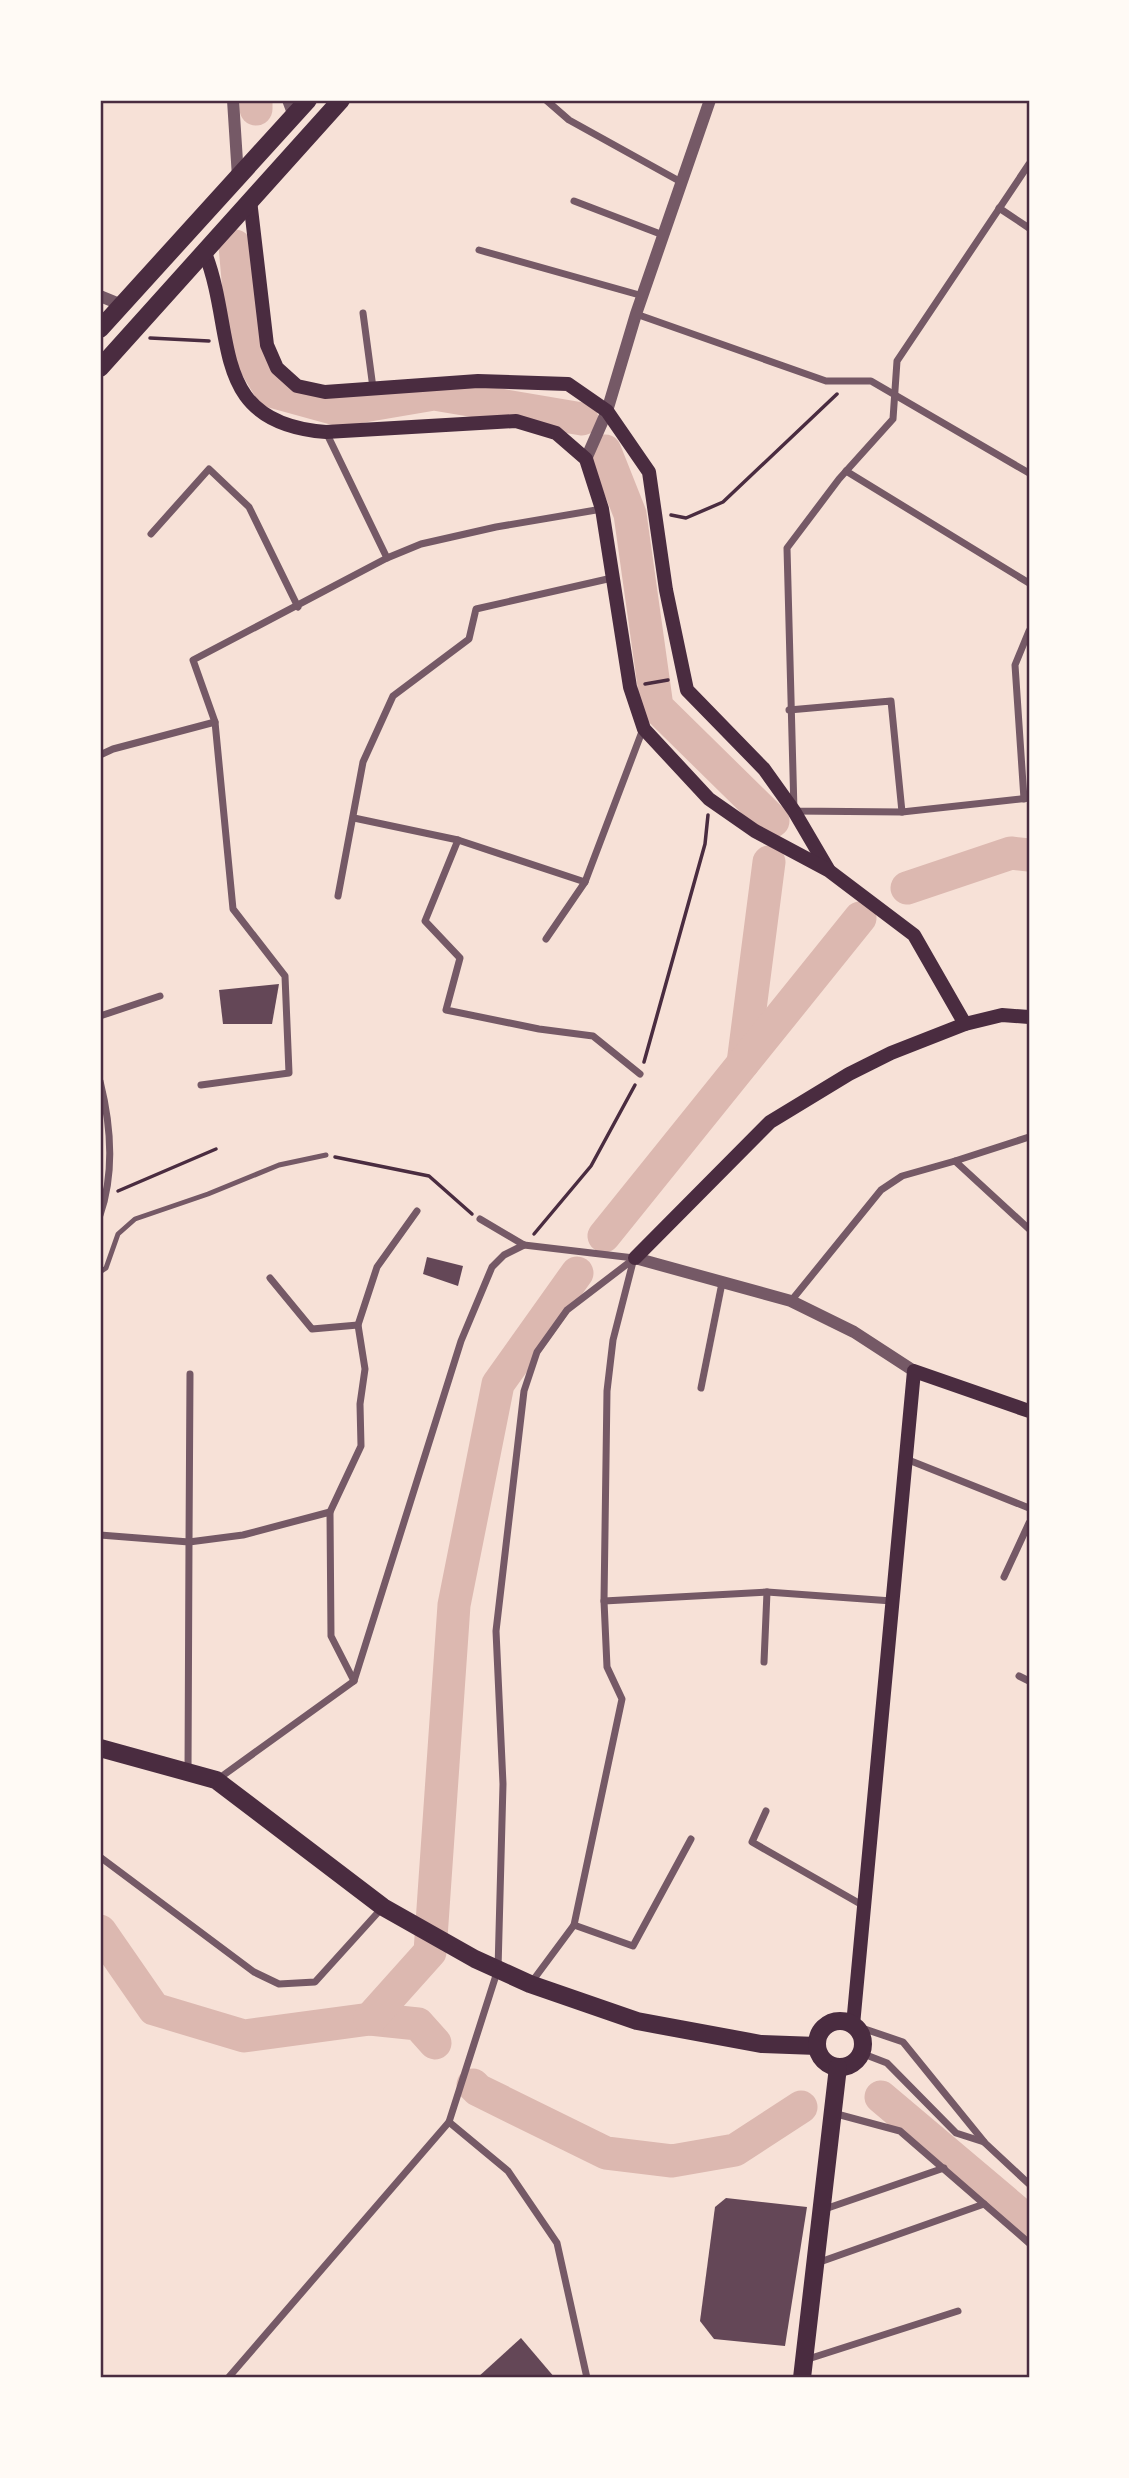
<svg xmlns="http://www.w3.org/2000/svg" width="1129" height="2478" font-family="'Golos Text',sans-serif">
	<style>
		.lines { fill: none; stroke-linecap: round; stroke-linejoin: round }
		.river { stroke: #dcb8b0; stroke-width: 33 }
		.building { fill: #644757 }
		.path { stroke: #4a2c40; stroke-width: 3.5 }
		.service { stroke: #755966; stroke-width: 5 }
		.minor { stroke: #755966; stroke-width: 7 }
		.tertiary { stroke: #755966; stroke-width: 12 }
		.secondary { stroke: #4a2c40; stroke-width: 14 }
		.primary { stroke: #4a2c40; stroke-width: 18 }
		.neatline { fill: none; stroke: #4a2c40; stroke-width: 2.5 }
	</style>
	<rect width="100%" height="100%" fill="#f7e1d7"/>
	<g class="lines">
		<!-- river -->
		<g class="river">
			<polyline points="256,100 256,109"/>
			<polyline points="235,246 244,346 271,391 340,410 434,394 582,419"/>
			<polyline points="605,451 630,514 657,707 773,821"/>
			<polyline points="907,888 1011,853 1029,855"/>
			<polyline points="743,1063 769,862"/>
			<polyline points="604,1236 860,918"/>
			<polyline points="100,1931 154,2009 244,2036 370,2019 418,2024 435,2043"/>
			<polyline points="370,2019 430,1952 454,1605 498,1384 577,1273"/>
			<polyline points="473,2085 478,2090 606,2153 672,2161 735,2150 801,2107"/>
			<polyline points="881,2097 1029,2222"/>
		</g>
	</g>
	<!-- building -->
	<g class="building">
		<polygon points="279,984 272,1024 223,1024 219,990"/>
		<polygon points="427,1257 463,1266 458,1286 423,1274"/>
		<polygon points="726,2198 807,2207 785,2346 714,2339 700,2321 715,2207"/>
		<polygon points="521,2338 555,2378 477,2378"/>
	</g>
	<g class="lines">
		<!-- path -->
		<g class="path">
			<polyline points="150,338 209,341"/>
			<polyline points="671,515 686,518 723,502 837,394"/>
			<polyline points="645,684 668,680"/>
			<polyline points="644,1062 705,844 708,815"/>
			<polyline points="335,1157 429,1176 472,1214"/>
			<polyline points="118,1191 216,1149"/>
			<polyline points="534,1234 591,1166 635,1085"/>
		</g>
		<!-- service -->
		<polyline class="service" points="100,1272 106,1268 118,1234 135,1219 208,1194 279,1165 326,1155"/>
		<!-- minor -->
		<g class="minor">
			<polyline points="546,100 569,120 681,182"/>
			<polyline points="1029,164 897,361 893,419 839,479 787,548 794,811 902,812 1029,798"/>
			<polyline points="574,201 663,235"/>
			<polyline points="999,208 1029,228"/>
			<polyline points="479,250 643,296"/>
			<polyline points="363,313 373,388"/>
			<polyline points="636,314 826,381 871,381 1029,473"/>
			<polyline points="326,432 387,558"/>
			<polyline points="846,471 1029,583"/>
			<polyline points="151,534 209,469 249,507 298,607"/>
			<polyline points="789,710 891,701 902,812"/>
			<polyline points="100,755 113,749 215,722"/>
			<polyline points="1024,799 1015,665 1029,631"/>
			<polyline points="354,818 458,840 585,882 643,729"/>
			<polyline points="458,840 425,921 460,958 446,1010 539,1029 593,1036 640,1074"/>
			<polyline points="338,896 363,762 393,696 469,639 476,609 612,578"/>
			<polyline points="546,939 585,882"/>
			<polyline points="100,1016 160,996"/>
			<path d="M100,1081c11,44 15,91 0,134"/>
			<polyline points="201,1085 289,1073 285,976 233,909 215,722 193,660 387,558 421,544 496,527 602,509"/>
			<polyline points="1029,1137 955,1161 1029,1229"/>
			<polyline points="480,1219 524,1245 634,1258"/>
			<polyline points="270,1278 312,1329 358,1325"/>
			<polyline points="791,1301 881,1190 902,1176 955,1161"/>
			<polyline points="190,1374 189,1542 243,1535 330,1512 331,1636 354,1681"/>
			<polyline points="701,1388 722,1283"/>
			<polyline points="906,1459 1029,1508"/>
			<polyline points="330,1512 361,1446 360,1404 365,1369 358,1325 377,1267 417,1211"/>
			<polyline points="100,1535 189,1542 188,1772"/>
			<polyline points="1004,1577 1029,1523"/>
			<polyline points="604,1601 767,1592 892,1601"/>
			<polyline points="764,1662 767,1592"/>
			<polyline points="1019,1676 1029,1681"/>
			<polyline points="218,1779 354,1681 461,1341 492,1267 504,1255 524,1245"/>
			<polyline points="766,1811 752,1842 864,1906"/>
			<polyline points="100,1857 254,1972 279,1984 315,1982 382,1908"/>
			<polyline points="574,1925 633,1946 691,1839"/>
			<polyline points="531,1983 574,1925 622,1699 607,1667 604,1601 607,1391 613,1340 634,1258"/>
			<polyline points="853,2025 903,2042 985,2143 1029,2184"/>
			<polyline points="861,2053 887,2063 956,2133 984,2142"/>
			<polyline points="833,2113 900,2131 1029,2243"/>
			<polyline points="449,2122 508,2171 557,2243 587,2378"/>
			<polyline points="822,2210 944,2168"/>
			<polyline points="817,2263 984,2204"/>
			<polyline points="805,2360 958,2311"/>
			<polyline points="228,2378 449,2122 498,1969 503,1784 496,1631 524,1391 537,1352 567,1310 635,1258"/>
		</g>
		<!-- tertiary -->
		<g class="tertiary">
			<polyline points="233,100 238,177"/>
			<polyline points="288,100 294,116"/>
			<polyline points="100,296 122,305"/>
			<polyline points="586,459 607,411 636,314 710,100"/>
			<polyline points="635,1258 791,1301 854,1332 914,1371"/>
		</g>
		<!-- secondary -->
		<g class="secondary">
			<polyline points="250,200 267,345 277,368 297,386 325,392 478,381 568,384 607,411 649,472 666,590 687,690 764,769 794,811 828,869"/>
			<path d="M205,253c32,82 2,170 121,179l190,-11 40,12 30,26 16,50 28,178 14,42 65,70 46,32 73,39 86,65 51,89"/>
			<polyline points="635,1258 770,1122 849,1074 891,1053 965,1024 1002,1015 1029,1017"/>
			<polyline points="853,2025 914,1371 1029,1411"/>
		</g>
		<!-- primary -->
		<g class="primary">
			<polyline points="100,329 308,100"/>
			<polyline points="100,368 341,100"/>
			<polyline points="100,1748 216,1780 383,1907 475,1959 530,1984 637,2021 761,2044 817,2046"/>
			<circle cx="840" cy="2044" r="23"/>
			<polyline points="802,2378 838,2067"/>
		</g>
	</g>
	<!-- border -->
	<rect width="1129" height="2478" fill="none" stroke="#fffaf5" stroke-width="203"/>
	<rect x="102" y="102" width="926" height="2274" class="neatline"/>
</svg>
